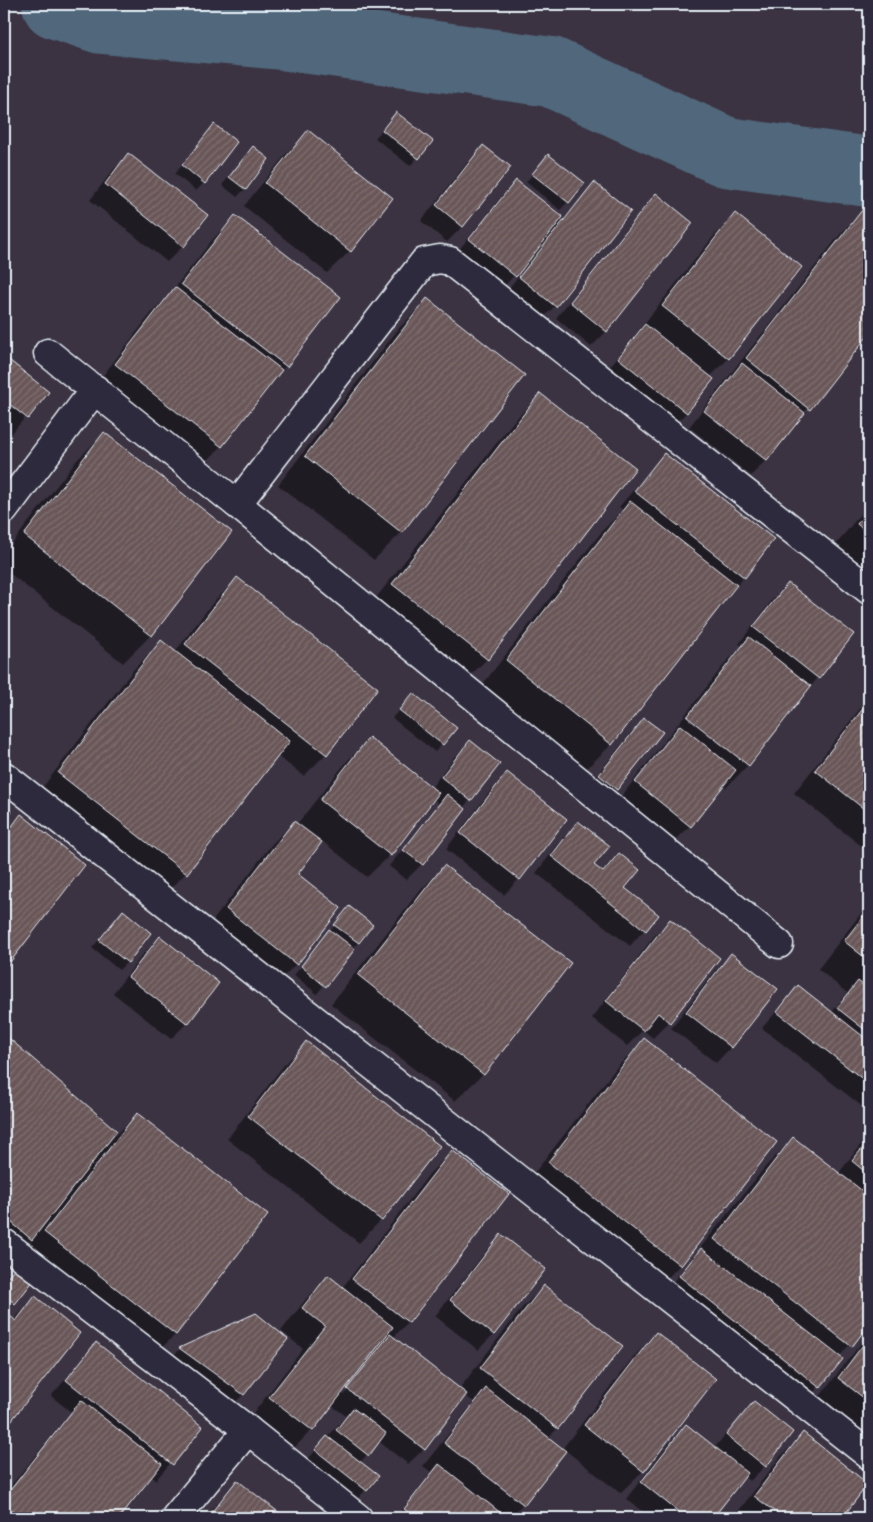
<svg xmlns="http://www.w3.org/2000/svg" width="873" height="1522" font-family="'Balsamiq Sans',sans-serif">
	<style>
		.shadow { fill: #0007; fill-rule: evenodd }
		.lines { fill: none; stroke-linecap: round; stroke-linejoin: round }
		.river { stroke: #51687c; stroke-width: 70 }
		.building { fill: url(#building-hatch); stroke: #e8f1f8 }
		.minor-casing { stroke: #e8f1f8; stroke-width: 31 }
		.minor { stroke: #2f2a3d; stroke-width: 28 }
	</style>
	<defs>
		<pattern id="building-hatch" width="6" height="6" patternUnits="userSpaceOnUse" patternTransform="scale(1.25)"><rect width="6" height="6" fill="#6a5758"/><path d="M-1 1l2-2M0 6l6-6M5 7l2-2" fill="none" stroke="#7f7071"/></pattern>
	</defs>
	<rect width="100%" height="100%" fill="#3b3342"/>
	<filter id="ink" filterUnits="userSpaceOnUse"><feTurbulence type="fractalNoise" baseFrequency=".02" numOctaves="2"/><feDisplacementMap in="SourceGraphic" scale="10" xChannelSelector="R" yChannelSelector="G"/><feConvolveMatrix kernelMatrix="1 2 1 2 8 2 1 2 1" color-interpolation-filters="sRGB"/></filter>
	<g filter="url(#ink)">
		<!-- shadow -->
		<g class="shadow">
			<polygon points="396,113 432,141 410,166 375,138"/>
			<polygon points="214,125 204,183 196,191 175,174"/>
			<polygon points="308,132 350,251 327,273 244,206 286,154"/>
			<polygon points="483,147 509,167 462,227 447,242 421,221 467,163"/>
			<polygon points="253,148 245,189 237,197 222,185"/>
			<polygon points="128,155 183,246 167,262 90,200 113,170"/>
			<polygon points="548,156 568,202 560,210 526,182"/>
			<polygon points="516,181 563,219 595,183 555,306 540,321 504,294 524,269 522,267 499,292 454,256 501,197"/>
			<polygon points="656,195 607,331 591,347 556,318 641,211"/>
			<polygon points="863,211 869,216 869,332 766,460 751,476 689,427 841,233"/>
			<polygon points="735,215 800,268 728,359 710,377 713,380 686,413 671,428 604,374 713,237"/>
			<polygon points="235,216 286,366 273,379 221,447 199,469 94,387 153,311 169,295 213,239"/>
			<polygon points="427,300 402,532 374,560 278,485 400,327"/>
			<polygon points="4,358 47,392 11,434 4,428"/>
			<polygon points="540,394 487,659 460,686 365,612 513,422"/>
			<polygon points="104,433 230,532 151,635 123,663 4,569 4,554 76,461"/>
			<polygon points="664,454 744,577 612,744 584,771 479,689 603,530 623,510 619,507"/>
			<polygon points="869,503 869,583 830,552"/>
			<polygon points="237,579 326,754 304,776 277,756 186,873 159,900 32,801 134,669 161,642 175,652 214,601"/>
			<polygon points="788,585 852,635 748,765 726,788 722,785 690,826 674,842 620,798 727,661 742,646 739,644 772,600"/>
			<polygon points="413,695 442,744 435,752 392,718"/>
			<polygon points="869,697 869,852 794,793"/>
			<polygon points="644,719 616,789 600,805 584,791 629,735"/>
			<polygon points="369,739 431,788 454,757 470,742 499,764 463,808 465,809 422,864 406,880 389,866 439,804 433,799 390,855 367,877 322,841 296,874 296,964 274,986 204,932 272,844 294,822 297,824 347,761"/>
			<polygon points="507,774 519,879 504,895 446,849 491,790"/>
			<polygon points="21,816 84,865 4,968 4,834"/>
			<polygon points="578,823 592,865 601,872 619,854 624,889 657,915 630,946 536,873 563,838"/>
			<polygon points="444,866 483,1074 455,1101 331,1004 417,894"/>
			<polygon points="869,903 869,1110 868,1111 762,1028 798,987 831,1013 847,993 818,969"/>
			<polygon points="349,908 372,925 317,994 294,975"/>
			<polygon points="123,912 127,962 119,970 92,948"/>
			<polygon points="670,921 669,1022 653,1038 643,1030 627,1046 592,1018 654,936"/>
			<polygon points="160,937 187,1023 171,1039 113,993 144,953"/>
			<polygon points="732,955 776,989 731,1047 716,1063 671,1028 716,970"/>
			<polygon points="4,1035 115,1131 106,1145 137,1114 267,1216 175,1335 147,1362 18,1260 32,1239 4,1267"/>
			<polygon points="644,1040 680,1265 653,1293 521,1190 617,1067"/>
			<polygon points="306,1043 381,1220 359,1243 227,1139 284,1065"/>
			<polygon points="869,1134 869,1322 839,1357 819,1387 803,1402 664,1293 766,1166 793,1138 838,1174"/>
			<path d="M452,1151l-44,171 -15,16 66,51 63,-81 22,-22 14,142 -10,10 14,11 72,-93 22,-22 -13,137 -23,22 -55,-43 -42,54 -14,14h-114l37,-45 -9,-7 51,-64 -9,-6 -41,53 -16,15 -30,-23 -18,22 6,27 -8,8 -50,-39 38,-43 -15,-11 -19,25 -22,22 -42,-32 55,-71 -22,-18 25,-32 22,-22 14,11 88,-115zM381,1340l2,2 -6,6 -1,-1zM375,1351h3l-34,44 -2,-1z"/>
			<polygon points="501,1236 544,1270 493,1335 478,1350 435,1316 486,1251"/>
			<polygon points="17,1267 14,1303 6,1311 4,1309 4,1282"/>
			<polygon points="35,1298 79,1333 4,1428 4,1313 13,1320"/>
			<polygon points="256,1315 286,1339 243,1395 227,1410 164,1364 180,1349"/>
			<polygon points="869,1333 869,1441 817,1400"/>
			<polygon points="96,1344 201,1427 156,1480 151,1476 117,1518 4,1518 4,1494 71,1412 51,1396"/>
			<polygon points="754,1402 765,1466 750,1481 743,1477 712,1518 651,1518 626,1499 670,1442 686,1426 714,1448"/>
			<polygon points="803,1434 867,1484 840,1518 733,1518 781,1456"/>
			<polygon points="237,1482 284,1518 204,1518"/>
		</g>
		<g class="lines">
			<!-- river -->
			<polyline class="river" points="57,4 102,19 282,35 551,72 726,152 869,172"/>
		</g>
		<!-- building -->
		<g class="building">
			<polygon points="396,112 433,141 419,159 382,130"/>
			<polygon points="214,124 237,142 205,184 182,165"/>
			<polygon points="308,130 393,198 351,252 265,183"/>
			<polygon points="483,145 511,167 463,227 436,205"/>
			<polygon points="253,146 269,159 246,190 229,177"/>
			<polygon points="128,153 208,215 184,247 105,184"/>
			<polygon points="548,154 585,183 569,203 532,174"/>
			<polygon points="516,180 563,217 516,277 469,239"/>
			<polygon points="594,182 631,211 556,307 519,277"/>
			<polygon points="656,193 693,223 607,332 570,302"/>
			<polygon points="863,209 869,214 869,334 810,410 746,358"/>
			<polygon points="735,213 802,267 729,359 662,306"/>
			<polygon points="235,215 341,297 287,367 181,284"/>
			<polygon points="175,287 282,370 222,447 115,364"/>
			<polygon points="427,298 525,375 402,533 305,456"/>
			<polygon points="645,324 714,379 687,413 618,358"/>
			<polygon points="4,356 49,392 28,419 4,400"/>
			<polygon points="742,363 805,413 767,461 704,411"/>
			<polygon points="540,393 636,468 488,660 392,584"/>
			<polygon points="104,432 232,532 152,636 24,535"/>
			<polygon points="664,453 774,539 745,578 634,491"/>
			<polygon points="630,501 737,585 612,745 506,660"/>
			<polygon points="869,509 869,534 857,524"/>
			<polygon points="237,577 378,688 327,755 185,644"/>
			<polygon points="788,583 854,634 819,679 753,627"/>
			<polygon points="749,637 811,686 749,766 687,717"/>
			<polygon points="161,640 290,741 187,874 58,773"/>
			<polygon points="413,693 457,728 443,745 399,710"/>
			<polygon points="869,701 869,813 815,770"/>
			<polygon points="644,718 663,732 617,790 599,775"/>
			<polygon points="680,725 736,770 691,827 635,782"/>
			<polygon points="369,737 439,793 391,856 320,800"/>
			<polygon points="470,740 500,764 471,801 441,777"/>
			<polygon points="507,772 567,819 520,880 460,833"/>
			<polygon points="447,794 466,809 423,865 403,850"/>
			<polygon points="4,806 12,812 4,824"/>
			<polygon points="21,814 85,865 4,970 4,837"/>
			<polygon points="294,821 322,842 298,874 341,908 297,965 226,909"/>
			<polygon points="578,821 610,846 594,865 603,872 619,853 640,870 625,888 659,915 646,931 551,856"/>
			<polygon points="444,865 571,963 484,1075 358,975"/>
			<polygon points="349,906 373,925 359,943 334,925"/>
			<polygon points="869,909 869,961 844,941"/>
			<polygon points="123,910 151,933 128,963 99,940"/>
			<polygon points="670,919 720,958 670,1023 658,1013 644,1031 606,1001"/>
			<polygon points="329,929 355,949 326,987 301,966"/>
			<polygon points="160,936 219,983 188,1024 128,977"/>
			<polygon points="731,953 778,989 732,1048 686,1012"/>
			<polygon points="858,981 869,990 869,1033 837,1008"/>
			<polygon points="798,985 869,1041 869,1084 777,1012"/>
			<polygon points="4,1034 117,1131 32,1240 4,1216"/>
			<polygon points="644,1038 777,1142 681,1266 548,1162"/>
			<polygon points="306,1041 440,1146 382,1221 248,1116"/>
			<polygon points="137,1113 268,1215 176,1335 44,1232"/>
			<polygon points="793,1137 869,1196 869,1324 852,1347 714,1239"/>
			<polygon points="869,1140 869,1175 852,1161"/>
			<polygon points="452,1150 509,1194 409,1323 352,1279"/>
			<polygon points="501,1234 546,1269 494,1335 450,1300"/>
			<polygon points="701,1248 843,1359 820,1388 679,1276"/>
			<polygon points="16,1266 34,1280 15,1304 4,1294 4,1282"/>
			<polygon points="328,1275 393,1327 313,1431 269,1397 325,1326 302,1308"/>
			<polygon points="544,1285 623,1346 558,1429 480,1368"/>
			<polygon points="35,1296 80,1333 4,1430 4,1311 16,1321"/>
			<polygon points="256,1313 288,1339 244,1395 179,1348"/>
			<polygon points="656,1332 716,1379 644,1472 584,1425"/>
			<polygon points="390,1334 467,1394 425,1450 347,1389"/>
			<polygon points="869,1337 869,1402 838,1378"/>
			<polygon points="96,1342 203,1427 173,1465 66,1380"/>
			<polygon points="486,1388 566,1451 524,1505 444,1443"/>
			<polygon points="81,1400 162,1464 119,1518 22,1518 4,1504 4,1498"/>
			<polygon points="754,1401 793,1432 766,1467 726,1435"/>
			<polygon points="353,1408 386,1433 369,1456 336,1430"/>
			<polygon points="686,1424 748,1473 713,1518 686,1518 641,1482"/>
			<polygon points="803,1432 868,1484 842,1518 783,1518 754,1496"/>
			<polygon points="327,1436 379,1476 367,1491 315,1450"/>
			<polygon points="439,1464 507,1518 416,1518 404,1509"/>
			<polygon points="237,1480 286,1518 207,1518"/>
		</g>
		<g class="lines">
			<!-- minor casing -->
			<g class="minor-casing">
				<g id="minor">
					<polyline points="48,353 237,504"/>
					<polyline points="4,510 95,389"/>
					<polyline points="4,776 869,1455"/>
					<polyline points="779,944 237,504 424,262 440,259 450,261 869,590"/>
					<polyline points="4,1243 248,1430 358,1518"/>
					<polyline points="175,1518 248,1430"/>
				</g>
			</g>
			<!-- minor -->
			<use href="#minor" class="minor"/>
		</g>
	</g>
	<!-- margin -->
	<rect width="873" height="1522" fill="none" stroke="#2f2a3d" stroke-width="20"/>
	<rect x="10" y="10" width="853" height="1502" fill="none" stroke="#e8f1f8" stroke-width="2" filter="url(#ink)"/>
</svg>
